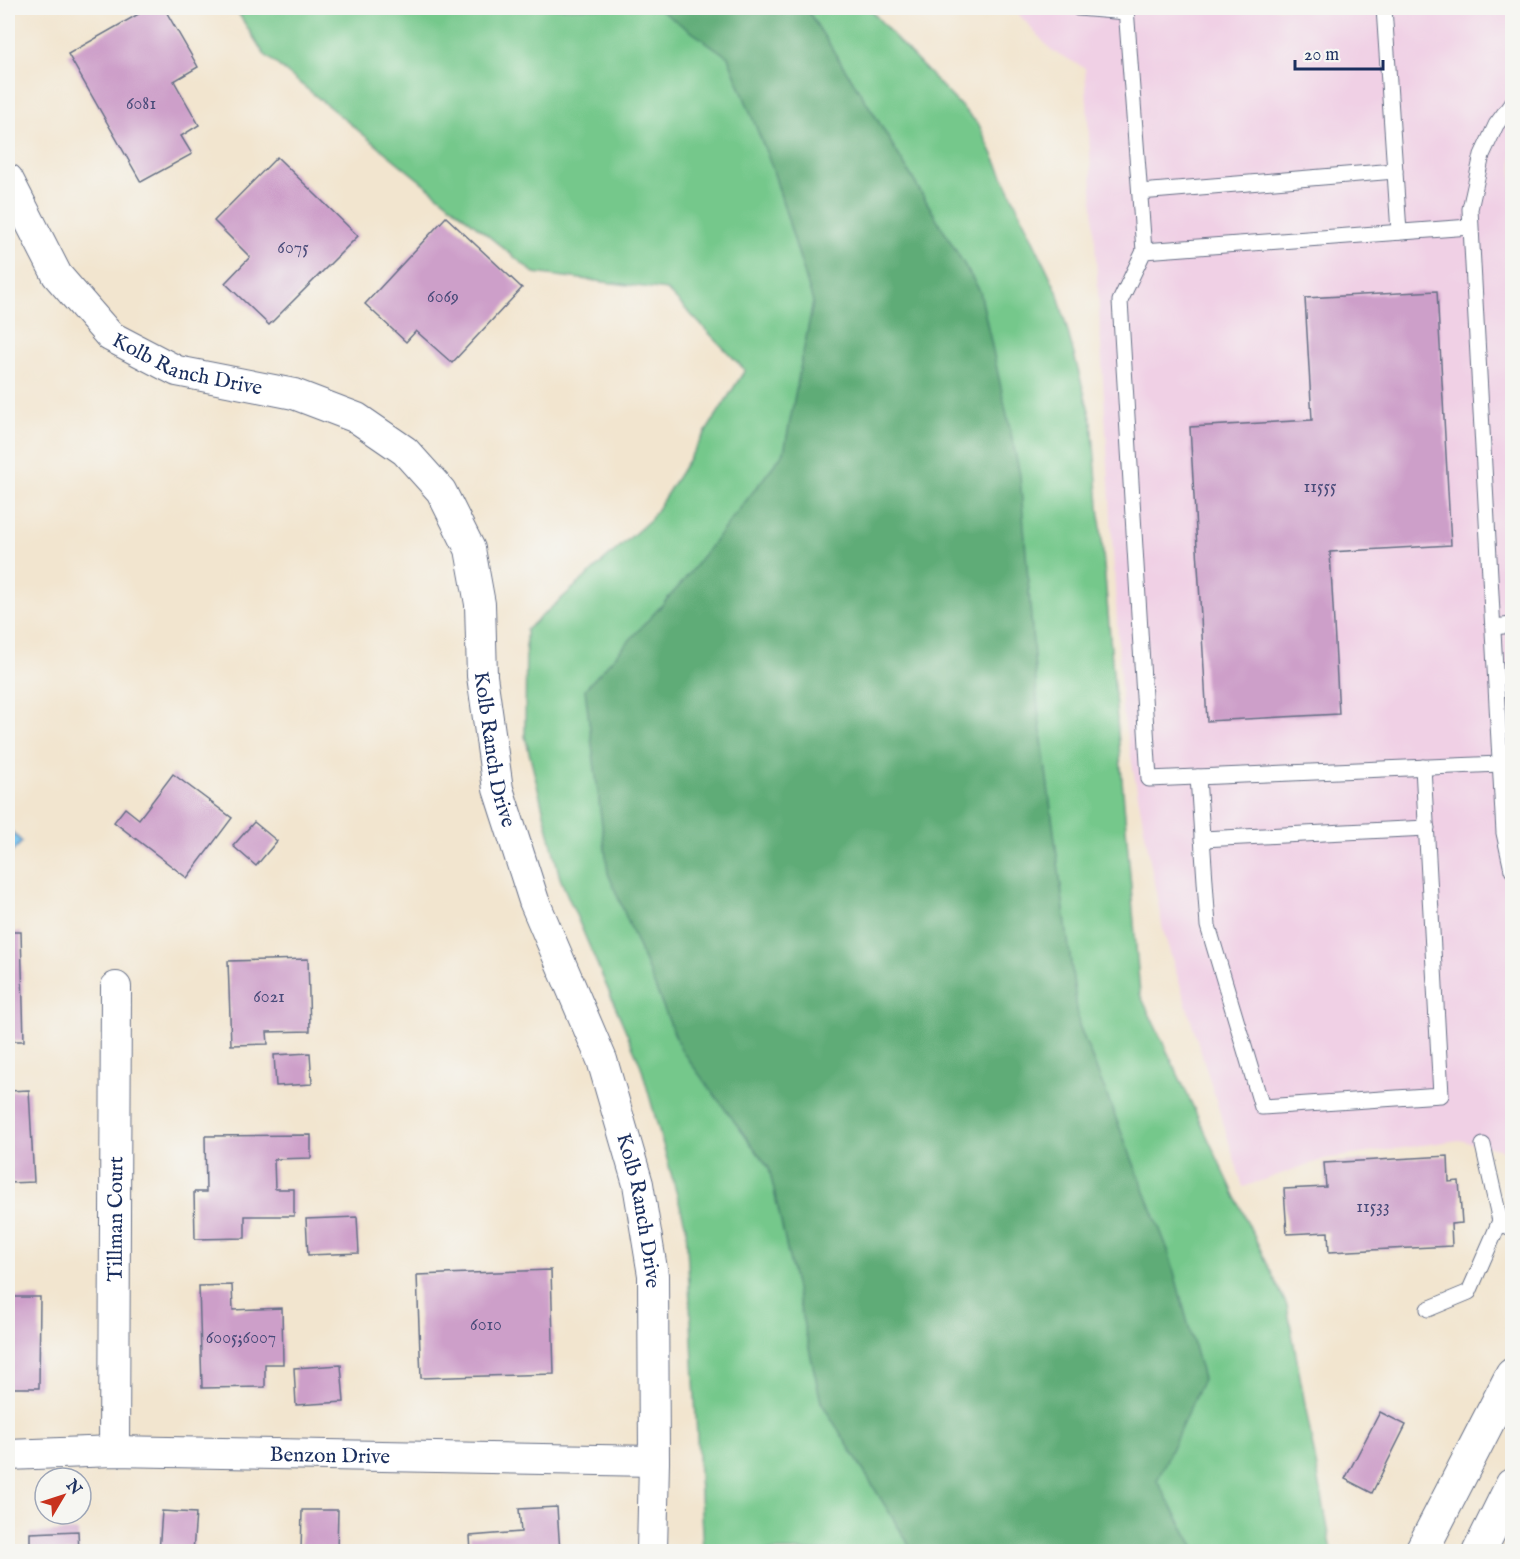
<svg xmlns="http://www.w3.org/2000/svg" width="1520" height="1559" font-family="'IM FELL English',serif">
	<style>
		.built { fill: #f0d0e5 }
		.green { fill: #74c88b; stroke: #487c74; stroke-width: 1.5 }
		.forest { fill: #5fac77; stroke: #3d6e6a; stroke-width: 1.5 }
		.water { fill: #72bfec; stroke: #4677a5; stroke-width: 1.5 }
		.building { fill: #cd9fc9 }
		.lines { fill: none; stroke-linecap: round; stroke-linejoin: round }
		.lane-casing { stroke: #666f86; stroke-width: 17 }
		.street-casing { stroke: #666f86; stroke-width: 32 }
		.secondary-casing { stroke: #666f86; stroke-width: 35 }
		.lane { stroke: #fff; stroke-width: 15 }
		.street { stroke: #fff; stroke-width: 30 }
		.secondary { stroke: #fff; stroke-width: 33 }
		.labels { text-anchor: middle; stroke-width: 5; stroke-linejoin: round; paint-order: stroke }
		.number-label { font-size: 18px; fill: #484b79 }
		.street-label { font-size: 21px; fill: #1b2f5e; stroke: #f6f6f2 }
	</style>
	<rect width="100%" height="100%" fill="#f6f6f2"/>
	<filter id="ink" filterUnits="userSpaceOnUse"><feTurbulence type="fractalNoise" baseFrequency=".0167" numOctaves="2"/><feDisplacementMap in="SourceGraphic" scale="12" xChannelSelector="R" yChannelSelector="G"/><feConvolveMatrix kernelMatrix="1 2 1 2 8 2 1 2 1" color-interpolation-filters="sRGB"/></filter>
	<filter id="wash" filterUnits="userSpaceOnUse"><feTurbulence type="fractalNoise" baseFrequency=".008" numOctaves="4" result="noise"/><feDisplacementMap in="SourceGraphic" scale="24" xChannelSelector="R" yChannelSelector="G"/><feGaussianBlur stdDeviation="1.35" result="paint"/><feColorMatrix in="noise" values="0 0 0 0 0 0 0 0 0 0 0 0 0 0 0 0 0 1.4 0 .05"/><feComposite in="paint" operator="in"/></filter>
	<g filter="url(#wash)">
		<rect width="100%" height="100%" fill="#f2e5cf"/>
		<!-- built -->
		<polygon class="built" points="1013,8 1512,8 1512,1152 1459,1140 1325,1159 1243,1187 1163,930 1122,709 1085,68 1051,50"/>
		<!-- green -->
		<polygon class="green" points="235,8 869,8 900,43 979,125 1057,291 1092,422 1140,994 1287,1306 1332,1551 703,1551 686,1227 641,1066 560,878 525,736 526,630 651,519 745,370 667,290 534,273 264,54"/>
		<!-- forest -->
		<polygon class="forest" points="657,8 806,8 874,114 980,291 1020,475 1038,709 1079,1025 1168,1250 1203,1379 1157,1481 1197,1551 913,1551 821,1402 769,1168 681,1050 608,873 585,689 681,584 784,452 813,302 772,167 728,57"/>
		<!-- water -->
		<polygon class="water" points="8,828 22,842 8,856"/>
		<g id="blocks">
			<!-- building -->
			<g class="building">
				<polygon points="149,8 164,8 198,67 174,81 199,125 181,136 192,154 141,182 68,54"/>
				<polygon points="277,157 358,236 269,325 225,283 250,257 214,221"/>
				<polygon points="446,217 522,288 452,363 416,331 406,342 365,304"/>
				<polygon points="1437,291 1451,545 1330,552 1339,714 1207,721 1190,427 1312,420 1305,298"/>
				<polygon points="173,774 232,818 187,878 114,822 125,808 139,819"/>
				<polygon points="254,822 277,841 256,866 233,846"/>
				<polygon points="8,932 21,932 24,1041 8,1041"/>
				<polygon points="308,959 310,1031 267,1032 268,1044 231,1045 228,961"/>
				<polygon points="310,1053 312,1084 276,1086 274,1055"/>
				<polygon points="29,1090 34,1182 8,1183 8,1091"/>
				<polygon points="311,1135 311,1158 274,1159 275,1189 294,1189 294,1216 245,1216 245,1238 195,1239 194,1192 206,1192 205,1136"/>
				<polygon points="1448,1156 1449,1182 1459,1181 1462,1223 1451,1224 1452,1246 1329,1252 1328,1232 1287,1234 1284,1189 1326,1187 1324,1163"/>
				<polygon points="357,1217 359,1253 308,1255 306,1219"/>
				<polygon points="551,1270 554,1374 421,1378 417,1275"/>
				<polygon points="232,1285 233,1310 282,1308 283,1364 265,1364 265,1387 202,1388 199,1286"/>
				<polygon points="8,1297 40,1297 39,1388 8,1388"/>
				<polygon points="341,1365 344,1402 296,1405 294,1368"/>
				<polygon points="1380,1412 1406,1425 1372,1493 1345,1479"/>
				<polygon points="557,1507 560,1552 471,1552 470,1536 521,1532 519,1509"/>
				<polygon points="302,1510 338,1510 337,1552 301,1552"/>
				<polygon points="162,1511 196,1513 193,1552 159,1552"/>
				<polygon points="78,1531 79,1552 30,1552 30,1533"/>
				<polygon points="110,1547 150,1550 150,1552 110,1552"/>
				<polygon points="248,1548 291,1550 291,1552 247,1552"/>
			</g>
		</g>
	</g>
	<g filter="url(#ink)">
		<use href="#blocks" fill-opacity="0" stroke="#666f86" stroke-width="1.5"/>
		<g class="lines">
			<!-- lane casing -->
			<g class="lane-casing">
				<g id="lane">
					<polyline points="1078,8 1126,12"/>
					<polyline points="1126,8 1144,251"/>
					<polyline points="1384,8 1399,232"/>
					<polyline points="1512,103 1496,125 1482,155 1470,209 1504,833 1512,870"/>
					<polyline points="1140,192 1395,171"/>
					<polyline points="1470,227 1144,251 1120,301 1149,779 1500,764"/>
					<polyline points="1494,627 1512,625"/>
					<polyline points="1198,777 1208,926 1262,1107 1441,1095 1423,767"/>
					<polyline points="1202,839 1427,828"/>
					<polyline points="1483,1145 1500,1221 1512,1229"/>
					<polyline points="1428,1309 1469,1292 1500,1221"/>
				</g>
			</g>
			<!-- street casing -->
			<g class="street-casing">
				<g id="street">
					<path id="s1" d="M8,179l49,96 53,61 67,35 117,23 63,24 48,33 36,40 29,58 10,55 2,72 16,113 36,112 68,159 36,124 15,91 1,186 -2,91"/>
					<path id="s2" d="M114,1451l2,-464"/>
					<path id="s3" d="M8,1455l106,-4 540,10"/>
				</g>
			</g>
			<!-- secondary casing -->
			<g class="secondary-casing">
				<g id="secondary">
					<polyline points="1421,1552 1512,1375"/>
					<polyline points="1479,1552 1512,1485"/>
				</g>
			</g>
			<!-- lane -->
			<use href="#lane" class="lane"/>
			<!-- street -->
			<use href="#street" class="street"/>
			<!-- secondary -->
			<use href="#secondary" class="secondary"/>
		</g>
	</g>
	<g class="labels">
		<!-- number labels -->
		<g class="number-label">
			<text x="141" y="109">6081</text>
			<text x="293" y="253">6075</text>
			<text x="443" y="302">6069</text>
			<text x="1320" y="492">11555</text>
			<text x="269" y="1002">6021</text>
			<text x="1373" y="1212">11533</text>
			<text x="486" y="1330">6010</text>
			<text x="241" y="1343">6005;6007</text>
		</g>
		<!-- street labels -->
		<g class="street-label">
			<text dy="7" stroke="none"><textPath href="#s1" startOffset="272">Kolb Ranch Drive</textPath></text>
			<text dy="7" stroke="none"><textPath href="#s1" startOffset="830">Kolb Ranch Drive</textPath></text>
			<text dy="7" stroke="none"><textPath href="#s1" startOffset="1316">Kolb Ranch Drive</textPath></text>
			<text dy="7" stroke="none"><textPath href="#s2" startOffset="232">Tillman Court</textPath></text>
			<text dy="7" stroke="none"><textPath href="#s3" startOffset="322">Benzon Drive</textPath></text>
		</g>
	</g>
	<!-- margin -->
	<rect width="1520" height="1559" fill="none" stroke="#f6f6f2" stroke-width="30"/>
	<!-- north arrow -->
	<g transform="translate(63 1496) rotate(51)"><circle r="28" fill="#f6f6f2" stroke="#9ea6b7" stroke-width="1.5"/>
	<path d="M0-4.5L10 22L0 15L-10 22Z" fill="#c8321e"/>
	<text y="-9" font-size="16" font-weight="bold" text-anchor="middle" fill="#1b2f5e">N</text>
	</g>
	<!-- scale -->
	<path d="M1295 60v9h88v-9" fill="none" stroke="#1b2f5e" stroke-width="3"/>
	<text x="1304" y="60" font-size="18" fill="#1b2f5e" stroke="#f6f6f2" stroke-width="4.5" paint-order="stroke">20 m</text>
</svg>
